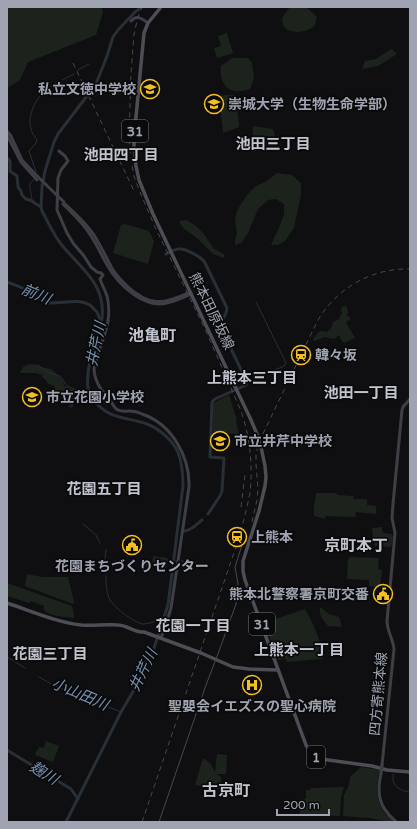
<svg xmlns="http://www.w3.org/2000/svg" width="417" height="829" font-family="'Varela Round','Noto Sans JP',sans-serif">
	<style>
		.green { fill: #1c231d }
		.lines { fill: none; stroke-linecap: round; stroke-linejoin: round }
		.stream { stroke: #282f36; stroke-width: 1 }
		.river { stroke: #282f36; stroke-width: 3 }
		.secondary { stroke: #3e3f46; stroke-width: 3 }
		.primary { stroke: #4c4d55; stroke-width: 3.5 }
		.tram { stroke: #47484f; stroke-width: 1 }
		.rail { stroke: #47484f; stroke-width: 1; stroke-dasharray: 5 4; stroke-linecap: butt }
		.secondary-bridge { stroke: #3e3f46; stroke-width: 3 }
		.labels { text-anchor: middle; stroke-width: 3.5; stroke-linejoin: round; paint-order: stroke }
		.shield { fill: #0a0a0b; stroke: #737680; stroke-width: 1 }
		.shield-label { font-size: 13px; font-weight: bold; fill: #a0a4b2 }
		.poi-label { font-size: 14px; font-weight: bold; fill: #a0a4b2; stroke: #0a0a0b; text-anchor: start }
		.street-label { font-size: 14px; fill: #a0a4b2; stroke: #0a0a0b }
		.neighbourhood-label { font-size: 15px; font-weight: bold; fill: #c1c3ce; stroke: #0a0a0b }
		.water-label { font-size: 15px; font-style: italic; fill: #758fae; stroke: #0a0a0b }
		.quarter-label { font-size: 16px; font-weight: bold; fill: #c1c3ce; stroke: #0a0a0b }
	</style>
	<rect width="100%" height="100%" fill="#0f0f11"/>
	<!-- green -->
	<g class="green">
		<polygon points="7,7 102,7 103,12 96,35 28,62 20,80 9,87 7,86"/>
		<path d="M290,7h16l11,10c-1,3 -1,6 -3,9 -7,7 -26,9 -31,-1 0,-1 -1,-6 -1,-7z"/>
		<polygon points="227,33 233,53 217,58 214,48 221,46 218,36"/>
		<polygon points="391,49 397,54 378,66 362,69 365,61 376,59"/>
		<path d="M232,58h15l3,2 2,3 2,15 -4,11c-20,7 -31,-3 -29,-23z"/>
		<polygon points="226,95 236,95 239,127 223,133 219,96"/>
		<polygon points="253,126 273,129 275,135 271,142 273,150 252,151"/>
		<polygon points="277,173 292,175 301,183 301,195 294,228 285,241 278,245 271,245 278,230 284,214 284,204 276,199 268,200 258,209 248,233 241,243 235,245 235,240 237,234 235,219 237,211 241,204 247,195 256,186 265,182"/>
		<polygon points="186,220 195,225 204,234 214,249 224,254 224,258 213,254 197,238 183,228 179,221"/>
		<polygon points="125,224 149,231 154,241 148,264 113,253 121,225"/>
		<path d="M346,306l2,6 -1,4 3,1v3l-3,1 -1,2 9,15 -11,5 -4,-5v-3l-6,4 -9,-2 -11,4 -1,-1c5,-7 5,-11 14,-8 4,-3 5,-6 6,-10l6,-3 3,-6 -1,-4 1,-2z"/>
		<path d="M29,364l9,1 6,3h3l4,1 5,4 7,8 1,5 14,5 -3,11 -3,6 -3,-1c-1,-4 2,-8 1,-12 -6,-3 -10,-3 -16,-3l1,-6 -7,-2 -2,-4 -3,-2 -1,-3 -6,-2h-16l3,-6z"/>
		<polygon points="229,395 237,420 236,421 239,434 213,433 213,403"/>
		<path d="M316,493h20l2,2 15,1 1,3h13v6l9,1v8l-20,-2 -1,5 -30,-1v3l-10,-3h-1c-1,-6 1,-16 2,-23z"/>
		<polygon points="382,527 382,531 384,533 392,534 393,538 391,547 374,546 375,539 373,538 372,528"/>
		<polygon points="153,556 168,558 166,570 152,567"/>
		<polygon points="350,557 379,558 378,569 382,570 380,587 369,586 369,580 347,579 348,559"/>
		<polygon points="27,574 42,577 68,577 74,602 73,604 25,586"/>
		<path d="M7,583l65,23 2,8v4c-7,-1 -23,-2 -28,-6 -3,-2 -2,-3 -2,-6l-13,-5 -2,2 -22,-7z"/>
		<path d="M320,607l9,7 10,3 3,10 -14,-1c-5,-6 -9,-11 -8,-19z"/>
		<path d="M305,609c7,12 13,25 16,38 1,4 1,9 1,12l-35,3 -2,-4 -7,2 -14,-37z"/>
		<polygon points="46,741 59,746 53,762 35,755 37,749 38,750 39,747 44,748"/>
		<polygon points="217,754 227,755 226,774 216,774 221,777 221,790 195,785 203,758 211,764 215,773"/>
		<path d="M361,767l19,3c-3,13 -5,26 2,38 2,5 7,9 10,12v2l-23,-4 -26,-2 1,-21 5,-10 1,-8z"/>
		<polygon points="344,787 341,797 340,816 300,815 299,800 306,799 306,790 310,790 311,788"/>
	</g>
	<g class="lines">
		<!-- stream -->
		<g class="stream">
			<polyline points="78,70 89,64"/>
			<polyline points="62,80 74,74"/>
			<path d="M36,172l-7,-21 7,-8 1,-4c-4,-3 -5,-6 -6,-11 -2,-7 -1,-7 0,-14 4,-17 15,-24 27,-33"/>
			<path d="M32,201c0,-5 -3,-14 -2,-17 1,-2 3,-3 4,-5"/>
			<polyline points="37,365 49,373 60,376 67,386 76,390 89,389"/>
			<polyline points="247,382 284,366 286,363 256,302"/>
			<polyline points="83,524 96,535 100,543"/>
			<polyline points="174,561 181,561 196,563"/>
			<polyline points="105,573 105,558 106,550"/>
			<path d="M106,576c0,7 0,14 3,22 3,8 25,25 34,26 5,0 11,-2 16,-4"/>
			<polyline points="161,620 164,619"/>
			<polyline points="7,657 14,661"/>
			<polyline points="15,662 25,668"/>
			<polyline points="39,677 55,686 121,712"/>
			<path d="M393,774c0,2 0,5 0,7 2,7 11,11 17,11"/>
		</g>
		<!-- river -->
		<g class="river">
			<polyline points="7,158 10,161 10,171 17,176 18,187 21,191 22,195 26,199 32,201 36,204 41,207"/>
			<path d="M166,254c4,-2 10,-6 15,-5 7,1 18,7 23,12l23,47c0,8 -6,9 -6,20l26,54 -1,3 -31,14 -3,3 -2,55 14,1 -2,33 -2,5 -12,18"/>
			<path d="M7,282c7,3 16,5 23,10 6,4 12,10 19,11 13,1 29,-5 41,2"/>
			<polyline points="91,306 97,312 101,322"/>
			<path d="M184,531c7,0 13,-7 18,-11"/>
			<polyline points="7,750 71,789 78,799"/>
			<path d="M66,822l55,-110 13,-22 20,-42 14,-43 15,-119c0,-11 -1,-23 -5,-34 -6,-12 -18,-23 -31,-28 -19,-7 -40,-5 -52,-23 -3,-5 -6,-9 -7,-14 -3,-22 10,-48 14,-69 4,-35 -22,-50 -41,-74 -8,-10 -13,-22 -19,-33l-1,-4 1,-20 3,-16 9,-29 4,-8 38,-50 11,-28 6,-19 5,-7 17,-18 7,-5"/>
		</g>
		<!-- secondary -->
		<g class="secondary">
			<path d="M131,21c6,-7 11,-2 17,2"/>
			<polyline points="7,131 11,136 22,160 38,177"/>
			<polyline points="7,135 21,162 37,180"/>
			<path d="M59,151l6,5 3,5 -7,9 -3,8 -1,32 10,23 6,10 11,13 7,11 6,5 4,1 2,2 -3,4c2,6 5,11 7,17 7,28 -8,47 -13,73 0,6 3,15 7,20 2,3 6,6 8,9 3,4 4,10 9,12 4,2 8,1 12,1 4,0 8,1 12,3 30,10 48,43 47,73l-18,121 -5,16 -5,14"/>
			<path d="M63,204c10,10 21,20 28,32 8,12 13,26 22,38 10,14 29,30 47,30 10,0 20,-5 29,-9l2,-2"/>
			<path d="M65,204c11,10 21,19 29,31 7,11 13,24 19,35 4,6 9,11 14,16 22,20 35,19 61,7h3"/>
			<path d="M382,765l12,-116c-1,-10 -7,-18 -7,-28l8,-88 -3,-15 1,-14 9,-94 1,-3 7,-8"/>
			<path d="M381,774c-3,13 -4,27 6,38 2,4 6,6 9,10"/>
		</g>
		<!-- primary -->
		<g class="primary">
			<polyline points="161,7 148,23 144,33 134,138 134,147 136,166 139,180 153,214 251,420 257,434 261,447 265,466 266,477 265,486 259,511 243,561 243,571 245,580 306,745 311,753 321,759 372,766 387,770 410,772"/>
			<path d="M7,603c24,8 49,19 74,22 12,1 25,-1 37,0 9,0 17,8 26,7l57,21 32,14 16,2 29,1"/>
		</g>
		<!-- tram -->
		<polyline class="tram" points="159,822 206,685 218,654 236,604 238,584 235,567 242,545"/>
		<!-- rail -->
		<g class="rail">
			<polyline points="73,63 135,193"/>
			<polyline points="241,507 245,475"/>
			<path d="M252,522l5,-22 1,-11 -2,-25v-10l3,-12 55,-114c3,-6 6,-12 10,-17 20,-27 52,-43 86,-42"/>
			<path d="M142,822l97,-284c4,-15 8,-30 11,-45 3,-28 0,-56 -9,-82l-36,-82 -50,-102 -16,-37 -5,-14 -4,-24 -1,-14 2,-65 3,-39 4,-17 4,-10"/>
		</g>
		<!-- secondary-bridge -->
		<g class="secondary-bridge">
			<polyline points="38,177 64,202"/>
			<polyline points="381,774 382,765"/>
		</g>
	</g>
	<!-- icons -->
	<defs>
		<g id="school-ring" transform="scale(1)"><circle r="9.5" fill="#0a0a0b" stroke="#f4bf24" stroke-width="1.5"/><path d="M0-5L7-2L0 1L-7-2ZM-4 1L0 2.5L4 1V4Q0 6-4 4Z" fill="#f4bf24"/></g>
		<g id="university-ring" transform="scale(1)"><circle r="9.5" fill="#0a0a0b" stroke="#f4bf24" stroke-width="1.5"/><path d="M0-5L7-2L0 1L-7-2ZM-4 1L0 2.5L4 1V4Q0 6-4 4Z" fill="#f4bf24"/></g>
		<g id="station-ring" transform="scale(1)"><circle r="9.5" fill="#0a0a0b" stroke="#f4bf24" stroke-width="1.5"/><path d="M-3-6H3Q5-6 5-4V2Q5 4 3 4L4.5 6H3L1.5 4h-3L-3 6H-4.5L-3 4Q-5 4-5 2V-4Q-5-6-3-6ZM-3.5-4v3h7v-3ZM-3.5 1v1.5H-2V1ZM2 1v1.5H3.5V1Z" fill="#f4bf24"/></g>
		<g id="civic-ring" transform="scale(1)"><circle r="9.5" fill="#0a0a0b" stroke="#f4bf24" stroke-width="1.5"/><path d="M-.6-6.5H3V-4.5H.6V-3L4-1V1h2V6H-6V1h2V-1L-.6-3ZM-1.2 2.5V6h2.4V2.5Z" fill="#f4bf24"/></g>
		<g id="hospital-ring" transform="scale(1)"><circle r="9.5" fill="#0a0a0b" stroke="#f4bf24" stroke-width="1.5"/><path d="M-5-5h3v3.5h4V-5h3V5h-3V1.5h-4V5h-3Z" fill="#f4bf24"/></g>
	</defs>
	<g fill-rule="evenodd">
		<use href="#school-ring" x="150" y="89"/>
		<use href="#university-ring" x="214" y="104"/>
		<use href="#station-ring" x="301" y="355"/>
		<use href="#school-ring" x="32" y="397"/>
		<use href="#school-ring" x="220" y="441"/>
		<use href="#station-ring" x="237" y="537"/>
		<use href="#civic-ring" x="132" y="545"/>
		<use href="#civic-ring" x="383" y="594"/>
		<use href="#hospital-ring" x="252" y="685"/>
	</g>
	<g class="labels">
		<!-- shield labels -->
		<g class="shield">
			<rect x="122" y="120" width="26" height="22" rx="3"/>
			<rect x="249" y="613" width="26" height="22" rx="3"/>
			<rect x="307" y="746" width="18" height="22" rx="3"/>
		</g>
		<g class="shield-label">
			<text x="135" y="136">31</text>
			<text x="262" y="629">31</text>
			<text x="316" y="762">1</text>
		</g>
		<!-- poi labels -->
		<g class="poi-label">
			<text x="136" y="94" text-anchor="end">私立文徳中学校</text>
			<text x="228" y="109">崇城大学（生物生命学部）</text>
			<text x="315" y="360">韓々坂</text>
			<text x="46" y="402">市立花園小学校</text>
			<text x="234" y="446">市立井芹中学校</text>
			<text x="251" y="542">上熊本</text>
			<text x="132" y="571" text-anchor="middle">花園まちづくりセンター</text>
			<text x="369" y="599" text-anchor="end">熊本北警察署京町交番</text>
			<text x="252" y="711" text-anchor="middle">聖嬰会イエズスの聖心病院</text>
		</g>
		<!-- street labels -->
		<g class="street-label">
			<text transform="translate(212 311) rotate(64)" y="5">熊本田原坂線</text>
			<text transform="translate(378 694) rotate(-85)" y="5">四方寄熊本線</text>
		</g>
		<!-- neighbourhood labels -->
		<g class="neighbourhood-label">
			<text x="273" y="149">池田三丁目</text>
			<text x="121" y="160">池田四丁目</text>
			<text x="252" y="383">上熊本三丁目</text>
			<text x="361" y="398">池田一丁目</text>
			<text x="104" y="494">花園五丁目</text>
			<text x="193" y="631">花園一丁目</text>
			<text x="299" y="655">上熊本一丁目</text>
			<text x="50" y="659">花園三丁目</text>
		</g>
		<!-- water labels -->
		<g class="water-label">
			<text transform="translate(36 294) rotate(22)" y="5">前川</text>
			<text transform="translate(96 344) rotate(-78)" y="5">井芹川</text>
			<text transform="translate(143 670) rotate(-64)" y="5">井芹川</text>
			<text transform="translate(80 694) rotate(23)" y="5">小山田川</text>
			<text transform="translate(44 773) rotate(31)" y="5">麹川</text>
		</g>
		<!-- quarter labels -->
		<g class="quarter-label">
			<text x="152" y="341">池亀町</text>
			<text x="356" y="551">京町本丁</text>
			<text x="226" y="796">古京町</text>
		</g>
	</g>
	<!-- border -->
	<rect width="417" height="829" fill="none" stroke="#a0a4b2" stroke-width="16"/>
	<!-- scale -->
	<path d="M277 809v6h52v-6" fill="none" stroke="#a0a4b2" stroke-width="2"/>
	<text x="283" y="809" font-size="12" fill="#a0a4b2" stroke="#0a0a0b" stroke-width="3" paint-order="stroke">200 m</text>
</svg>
